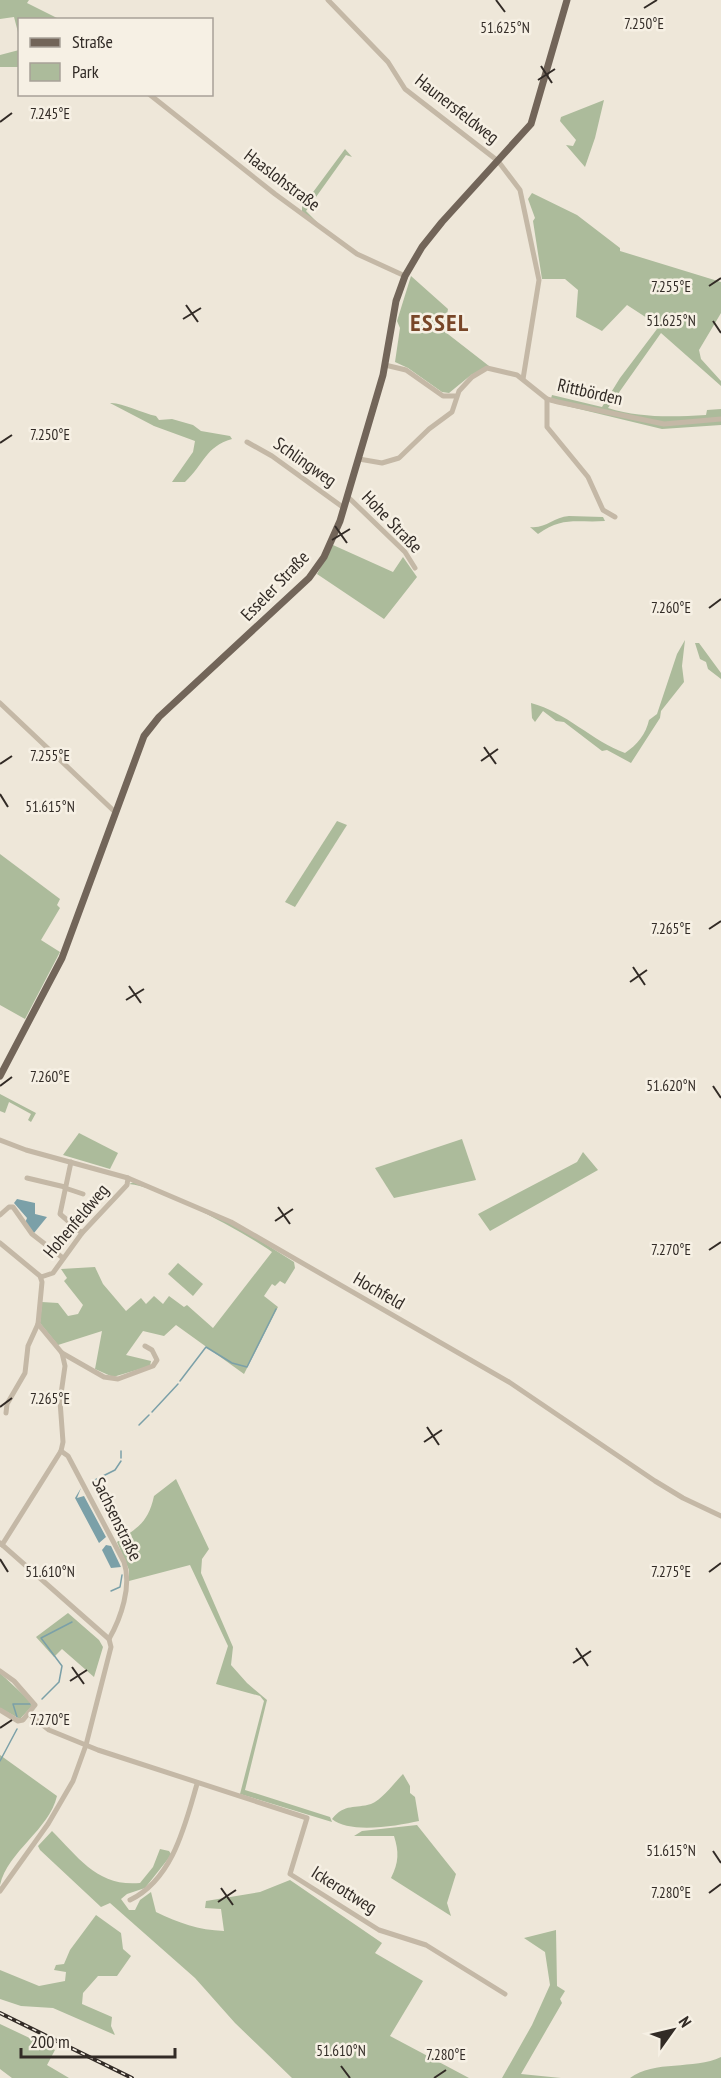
<svg xmlns="http://www.w3.org/2000/svg" width="721" height="2078" font-family="'PT Sans Narrow',sans-serif">
	<style>
		.green { fill: #acbb9b }
		.water { fill: #7ba0a8 }
		.lines { fill: none; stroke-linecap: round; stroke-linejoin: round }
		.stream { stroke: #7ba0a8; stroke-width: 1.5 }
		.minor { stroke: #c4b8a6; stroke-width: 5 }
		.major { stroke: #726559; stroke-width: 7 }
		.rail-casing { stroke: #322b26; stroke-width: 4 }
		.rail { stroke: #f6f0e4; stroke-width: 1.5; stroke-dasharray: 4.5; stroke-linecap: butt }
		.ticks { fill: none; stroke: #322b26; stroke-width: 2 }
		.labels { text-anchor: middle; stroke-width: 5; stroke-linejoin: round; paint-order: stroke }
		.street-label { font-size: 18px; fill: #322b26; stroke: #f6f0e4 }
		.district-label { font-size: 24px; font-weight: bold; letter-spacing: 1.5px; fill: #784628; stroke: #f6f0e4 }
		.ticks-label { font-size: 15px; text-anchor: middle; fill: #322b26; stroke: #f6f0e4; stroke-width: 5; stroke-linejoin: round; paint-order: stroke }
	</style>
	<rect width="100%" height="100%" fill="#eee7d9"/>
	<!-- green -->
	<g class="green">
		<polygon points="0,0 29,0 27,3 59,19 20,20 19,36 14,17 0,19"/>
		<polygon points="19,50 19,67 0,67 0,55"/>
		<polygon points="604,100 595,138 585,167 566,145 573,146 576,140 560,121 561,117"/>
		<polygon points="345,149 352,157 346,155 306,211 319,224 302,212 302,207"/>
		<path d="M532,193l45,22 43,33v3l101,31v31l-22,37 2,9 20,22v5l-60,-53 -53,75c32,10 64,9 98,7l1,-5 14,-1v16l-59,4 -112,-27 2,-7 50,12 18,-29 37,-49 -10,-11 -20,-13 -25,26 -26,-14 2,-27 -13,-11h-23l-9,-58 2,-3 -7,-19z"/>
		<polygon points="411,276 448,309 444,331 489,366 471,375 449,393 442,392 408,368 395,362 400,328 397,321"/>
		<path d="M110,403c11,-1 32,10 46,13l3,4 13,-1 21,6 8,6 29,5 2,3c-27,8 -27,24 -47,43h-13l21,-30 2,-11 -41,-15z"/>
		<path d="M569,516l34,1 2,4c-29,2 -42,-5 -67,13l-8,-7c16,2 23,-10 39,-11z"/>
		<polygon points="333,545 393,572 403,557 417,577 384,619 317,574"/>
		<path d="M685,640l-3,26 2,16 -23,29 -1,7 -29,45 -24,-13 -5,1 -38,-29 -8,-1 -13,-10 -8,11 -3,-4 -1,-15c35,9 61,38 94,50 12,-8 21,-19 24,-33l8,-6 20,-60z"/>
		<polygon points="695,643 699,643 721,673 721,679 708,669 706,662 700,659"/>
		<polygon points="337,821 347,825 295,907 285,902"/>
		<polygon points="0,854 60,899 57,905 60,908 41,940 60,952 25,1019 0,1005"/>
		<polygon points="0,1094 36,1113 31,1122 28,1120 31,1114 9,1102 5,1113 0,1111"/>
		<polygon points="79,1133 118,1153 110,1169 63,1155"/>
		<polygon points="462,1139 476,1180 394,1198 375,1168"/>
		<polygon points="583,1152 598,1170 490,1231 478,1214 577,1162"/>
		<path d="M134,1182l95,39 65,41 1,6 -10,16 -5,-3 -5,5 -3,-2 -8,12 14,11 -34,67 -68,-49 -12,11 -21,-5 -17,24 25,6 -1,5 -37,11 -18,-8 7,-38 -44,14 -18,-22 2,-21 16,1 10,13 10,-2 5,-9 -19,-24 3,-3 -6,-9 34,-2 8,17 23,27 15,-13 5,6 8,-8 9,8 6,-8 15,11 3,-2 26,23 59,-76c-28,-20 -111,-65 -143,-68z"/>
		<polygon points="178,1263 203,1284 193,1296 168,1274"/>
		<path d="M176,1479l33,70 -7,10 -1,14 32,74 -2,18 16,18 20,17 -22,90 85,27 2,5 -92,-28 24,-93 -4,-5 -44,-12 12,-38 -38,-81 -61,16v-11l-12,-28c21,-15 31,-19 37,-46z"/>
		<polygon points="68,1613 99,1640 103,1647 94,1677 62,1649 54,1657 36,1637"/>
		<polygon points="0,1673 31,1702 32,1706 20,1719 0,1708"/>
		<path d="M0,1755l57,41c-8,34 -49,55 -57,89z"/>
		<path d="M403,1774l7,12v7l5,4 4,24c-22,5 -70,13 -87,-2 13,-16 23,-10 39,-15 11,-4 24,-22 32,-30z"/>
		<path d="M417,1825l39,49 -9,29 4,13 -60,-38c8,-16 8,-26 3,-42h-40l8,-5z"/>
		<path d="M52,1831c27,27 46,56 88,52l13,-16 7,-18 9,2 2,3 -3,5 -23,29 -18,6 -6,5 8,11h6l5,-10 11,-8 5,20c23,11 42,18 68,19l-3,-22 -16,-1 1,-7 54,-9 30,-12 92,63 -7,10 48,28 -33,55 79,42h-177l-57,-55 -40,-45 -85,-75 -9,4 -61,-57 -2,-4z"/>
		<polygon points="96,1915 121,1933 123,1949 131,1956 117,1976 98,1976 83,1993 82,2004 112,2017 111,2026 115,2035 53,2008 21,2006 0,1999 0,1970 39,1986 65,1981 66,1972 54,1970 56,1965 64,1964 70,1950"/>
		<polygon points="556,1930 557,1986 565,1991 560,1999 562,2003 521,2074 561,2078 502,2078 532,2025 550,1985 545,1952 524,1938"/>
		<polygon points="0,2024 55,2050 47,2065 69,2078 12,2078 0,2069"/>
		<path d="M721,2057v21h-91c24,-18 64,-8 91,-21z"/>
	</g>
	<!-- water -->
	<g class="water">
		<polygon points="17,1199 35,1203 35,1214 47,1217 34,1233 25,1223 27,1218 14,1203"/>
		<polygon points="81,1488 77,1498 84,1496 106,1537 99,1543 75,1498"/>
		<polygon points="106,1545 111,1546 121,1567 111,1568 102,1550"/>
	</g>
	<g class="lines">
		<!-- stream -->
		<g class="stream">
			<polyline points="180,1381 206,1347 232,1363 247,1367 276,1309"/>
			<polyline points="152,1412 178,1384"/>
			<polyline points="139,1425 149,1415"/>
			<polyline points="121,1451 121,1458"/>
			<polyline points="91,1482 115,1470 121,1461"/>
			<polyline points="111,1591 120,1587 122,1575"/>
			<polyline points="42,1699 59,1682 62,1666 41,1638 72,1622"/>
			<polyline points="17,1717 13,1704 30,1704"/>
			<polyline points="0,1761 17,1729"/>
		</g>
		<!-- minor -->
		<g class="minor">
			<polyline points="328,0 388,62 405,89 498,161 520,190 539,280 523,379"/>
			<polyline points="149,94 275,194 357,254 405,276"/>
			<polyline points="385,365 406,370 443,396 455,396"/>
			<polyline points="547,399 547,427 588,477 603,510 615,517"/>
			<polyline points="247,442 272,456 344,508"/>
			<polyline points="359,459 382,463 399,458 429,429 452,412 459,391 472,377 487,368 517,375 547,399 558,402 664,424 721,419"/>
			<polyline points="347,496 405,552 415,568"/>
			<polyline points="0,703 115,812"/>
			<polyline points="0,1140 26,1150 128,1178 231,1222 509,1382 655,1481 683,1498 721,1516"/>
			<polyline points="71,1162 60,1214 82,1233"/>
			<polyline points="27,1178 65,1187"/>
			<polyline points="65,1188 83,1194"/>
			<polyline points="0,1215 9,1207 13,1207 32,1234 63,1258"/>
			<polyline points="0,1243 40,1276 42,1282 38,1324 28,1346 25,1373 7,1404 6,1413"/>
			<polyline points="41,1277 53,1273 82,1233 127,1185 128,1178"/>
			<polyline points="62,1353 104,1377 118,1379 153,1366 157,1360 152,1350 145,1346"/>
			<polyline points="0,1543 109,1639"/>
			<polyline points="2,1545 61,1451 63,1442 60,1401 65,1366 62,1353 38,1324"/>
			<polyline points="0,1671 14,1681 35,1705 23,1720 18,1721 0,1710"/>
			<polyline points="29,1714 49,1730 98,1750 307,1818 290,1874 379,1930 426,1945 505,1994"/>
			<path d="M0,1891l48,-67 25,-43 13,-36 25,-98 -2,-8c12,-21 23,-53 15,-77l-56,-106 -7,-5"/>
			<path d="M130,1900c43,-21 55,-75 67,-116"/>
		</g>
		<!-- major -->
		<polyline class="major" points="0,1076 62,958 144,736 159,717 309,578 324,557 340,521 383,375 396,301 405,276 422,247 442,222 531,124 567,0"/>
		<!-- rail casing -->
		<g class="rail-casing">
			<polyline id="rail" points="0,2013 132,2078"/>
		</g>
		<!-- rail -->
		<use href="#rail" class="rail"/>
	</g>
	<!-- ticks -->
	<path class="ticks" d="M496,0l9,12M644,8l13,-8M541,66l11,17M538,80l17,-11M0,122l12,-9M709,286l12,-8M186,305l12,17M183,319l18,-11M713,321l8,12M0,443l12,-8M335,526l12,17M332,540l18,-11M709,608l12,-9M484,747l12,17M481,761l17,-12M0,764l12,-8M0,794l8,13M709,929l12,-8M633,967l12,18M630,982l17,-12M129,986l12,17M126,1000l18,-11M0,1086l12,-9M713,1086l8,12M278,1207l12,17M275,1221l18,-12M709,1250l12,-8M0,1407l12,-9M427,1427l12,18M424,1442l18,-12M0,1559l8,13M709,1572l12,-9M576,1648l12,18M573,1663l18,-12M72,1667l12,17M70,1681l17,-11M0,1728l12,-8M713,1851l8,12M221,1888l12,17M709,1893l12,-9M218,1902l18,-12M341,2066l9,12M434,2078l12,-8"/>
	<g class="labels">
		<!-- street labels -->
		<g class="street-label">
			<text transform="translate(457 109) rotate(38)" y="6">Haunersfeldweg</text>
			<text transform="translate(282 180) rotate(37)" y="6">Haaslohstraße</text>
			<text transform="translate(590 392) rotate(13)" y="6">Rittbörden</text>
			<text transform="translate(305 462) rotate(35)" y="6">Schlingweg</text>
			<text transform="translate(392 522) rotate(46)" y="6">Hohe Straße</text>
			<text transform="translate(275 586) rotate(-46)" y="6">Esseler Straße</text>
			<text transform="translate(76 1221) rotate(-50)" y="6">Hohenfeldweg</text>
			<text transform="translate(379 1291) rotate(30)" y="6">Hochfeld</text>
			<text transform="translate(117 1519) rotate(64)" y="6">Sachsenstraße</text>
			<text transform="translate(344 1890) rotate(32)" y="6">Ickerottweg</text>
		</g>
		<!-- district labels -->
		<g class="district-label">
			<text x="440" y="331">ESSEL</text>
		</g>
	</g>
	<g class="ticks-label">
		<text x="644" y="29">7.250°E</text>
		<text x="505" y="33">51.625°N</text>
		<text x="50" y="119">7.245°E</text>
		<text x="671" y="292">7.255°E</text>
		<text x="671" y="326">51.625°N</text>
		<text x="50" y="440">7.250°E</text>
		<text x="671" y="613">7.260°E</text>
		<text x="50" y="761">7.255°E</text>
		<text x="50" y="812">51.615°N</text>
		<text x="671" y="934">7.265°E</text>
		<text x="50" y="1082">7.260°E</text>
		<text x="671" y="1091">51.620°N</text>
		<text x="671" y="1255">7.270°E</text>
		<text x="50" y="1404">7.265°E</text>
		<text x="671" y="1577">7.275°E</text>
		<text x="50" y="1577">51.610°N</text>
		<text x="50" y="1725">7.270°E</text>
		<text x="671" y="1856">51.615°N</text>
		<text x="671" y="1898">7.280°E</text>
		<text x="341" y="2056">51.610°N</text>
		<text x="446" y="2060">7.280°E</text>
	</g>
	<!-- legend -->
	<rect x="18" y="18" width="195" height="78" fill="#f6f0e4" stroke="#a8a198" stroke-width="1.5"/>
	<rect x="30" y="38" width="30" height="9" fill="#726559" stroke="#a8a198" stroke-width="1.5"/>
	<text x="72" y="48" font-size="18" fill="#322b26">Straße</text>
	<rect x="30" y="63" width="30" height="18" fill="#acbb9b" stroke="#a8a198" stroke-width="1.5"/>
	<text x="72" y="78" font-size="18" fill="#322b26">Park</text>
	<!-- north arrow -->
	<g transform="translate(673 2030) rotate(56)" stroke="#f6f0e4" stroke-width="4.5" paint-order="stroke">
	<path d="M0-4.5L10 22L0 15L-10 22Z" fill="#322b26"/>
	<text y="-9" font-size="16" font-weight="bold" text-anchor="middle" fill="#322b26">N</text>
	</g>
	<!-- scale -->
	<path d="M21 2048v9h154v-9" fill="none" stroke="#322b26" stroke-width="3"/>
	<text x="30" y="2048" font-size="18" fill="#322b26" stroke="#f6f0e4" stroke-width="4.5" paint-order="stroke">200 m</text>
</svg>
